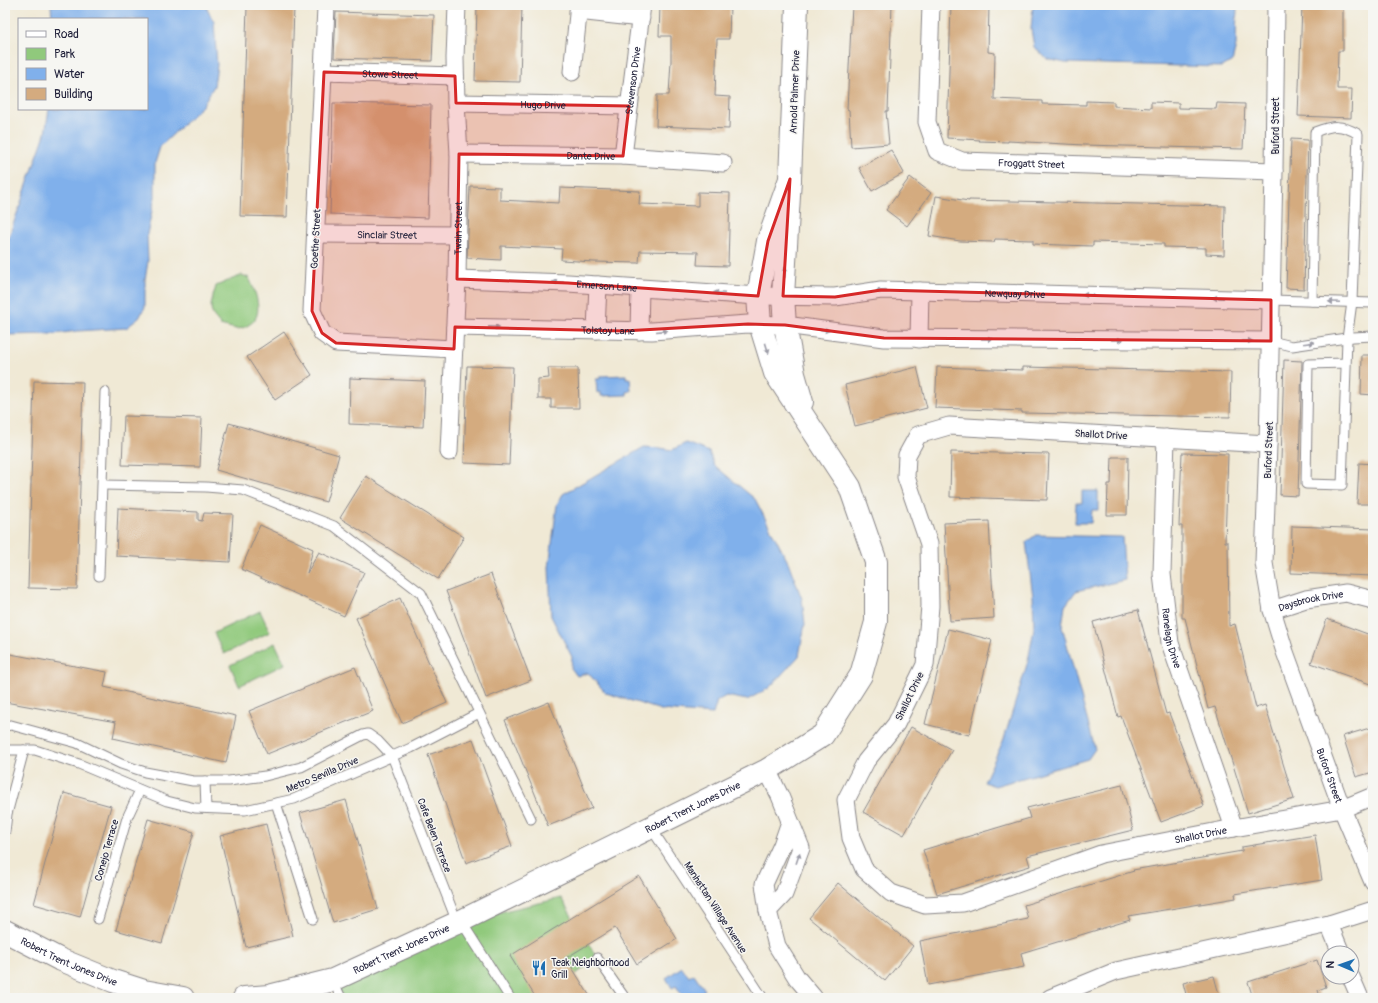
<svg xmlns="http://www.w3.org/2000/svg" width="1378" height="1003" font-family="Pangolin,sans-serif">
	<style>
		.green { fill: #90c97c; stroke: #59765c }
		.water { fill: #80b0eb; stroke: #516993 }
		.building { fill: #d4ab7f }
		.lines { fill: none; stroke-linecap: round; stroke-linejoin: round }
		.service-casing { stroke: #898688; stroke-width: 11 }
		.minor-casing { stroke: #898688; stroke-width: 19 }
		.tertiary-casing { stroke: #898688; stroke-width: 24 }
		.service { stroke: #fff; stroke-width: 9 }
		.minor { stroke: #fff; stroke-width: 17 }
		.tertiary { stroke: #fff; stroke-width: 22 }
		.oneway { fill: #9c9ca7 }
		.marked { fill: #d62828; fill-opacity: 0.2; stroke: #d62828; stroke-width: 3; stroke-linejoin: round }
		.labels { text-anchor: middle; stroke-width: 3; stroke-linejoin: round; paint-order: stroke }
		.street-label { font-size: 10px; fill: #22223b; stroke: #f6f6f2 }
		.poi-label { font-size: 10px; fill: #22223b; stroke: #f6f6f2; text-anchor: start }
	</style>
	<rect width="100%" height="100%" fill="#f6f6f2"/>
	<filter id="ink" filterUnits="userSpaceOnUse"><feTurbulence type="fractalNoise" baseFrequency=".025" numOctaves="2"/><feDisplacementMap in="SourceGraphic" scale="8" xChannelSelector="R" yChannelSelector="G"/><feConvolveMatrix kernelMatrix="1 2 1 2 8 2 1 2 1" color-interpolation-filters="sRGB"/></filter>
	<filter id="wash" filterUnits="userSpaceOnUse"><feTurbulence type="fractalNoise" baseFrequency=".012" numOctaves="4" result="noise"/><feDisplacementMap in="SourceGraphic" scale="16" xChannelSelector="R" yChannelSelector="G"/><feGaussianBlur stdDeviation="0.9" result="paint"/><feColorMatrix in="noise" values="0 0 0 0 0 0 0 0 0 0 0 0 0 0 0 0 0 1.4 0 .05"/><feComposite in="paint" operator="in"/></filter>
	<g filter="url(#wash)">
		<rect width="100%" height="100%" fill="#f0e9d5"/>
		<!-- green -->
		<g class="green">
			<path d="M242,275l7,3c6,12 16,37 1,46 -4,3 -9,5 -14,5 -5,-1 -11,-3 -16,-4 -1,-4 -5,-6 -7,-10 -5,-9 1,-20 3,-29z"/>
			<polygon points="260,611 270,632 224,654 214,633"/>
			<polygon points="275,643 285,664 239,686 230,665"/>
			<polygon points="561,898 597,958 545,998 344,998 333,980 461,921"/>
		</g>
		<!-- water -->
		<g class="water">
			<polygon points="51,5 208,5 207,9 214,22 217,65 214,86 202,106 160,147 155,163 155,197 147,234 148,261 145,280 145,307 139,318 126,328 78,331 54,334 5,335 5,252 8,239 45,134 49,109 147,109 147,19 52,19"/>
			<polygon points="1033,5 1237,5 1236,46 1232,62 1221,67 1065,63 1047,59 1034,47 1031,29"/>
			<polygon points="626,375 626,378 630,378 631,391 627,392 627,395 601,396 601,392 597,393 596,379 600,379 600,376"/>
			<polygon points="686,443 709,452 714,465 755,499 788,562 802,599 805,624 799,656 769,688 747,700 726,696 717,701 713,714 661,710 606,693 588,673 577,676 571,668 572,657 551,616 549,567 557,504 563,494 644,447 660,448 672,450"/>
			<polygon points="1082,491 1098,491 1098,510 1092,510 1091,523 1075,523 1076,503 1082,503"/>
			<polygon points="1036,535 1122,537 1125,580 1076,591 1065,606 1062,626 1095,749 1088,759 995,786 984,782 1004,739 1028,661 1034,629 1033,597 1026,542"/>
			<polygon points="682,967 689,977 694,974 705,990 697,996 698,998 683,998 683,997 676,986 672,988 666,978"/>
		</g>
		<g id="blocks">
			<!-- building -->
			<g class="building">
				<polygon points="477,5 522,5 520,82 475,81"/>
				<polygon points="660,5 730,6 729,39 717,39 715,96 730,97 729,129 656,126 657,95 669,95 671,61 671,36 659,36"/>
				<polygon points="852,5 892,5 888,111 886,111 889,144 851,147 849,110 847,109"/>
				<polygon points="951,5 989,5 988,52 995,53 994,99 1042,101 1042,104 1086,105 1086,101 1114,102 1114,106 1151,108 1151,102 1179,103 1179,108 1216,109 1217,103 1245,104 1243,149 1084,145 1008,141 1008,142 979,141 980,140 947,138"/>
				<polygon points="1302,5 1343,5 1343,51 1338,51 1337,89 1352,89 1351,118 1298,116"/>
				<polygon points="247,7 294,8 287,217 240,216"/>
				<polygon points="336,12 434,15 432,61 334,58"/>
				<polygon points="333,103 431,105 428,218 330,214"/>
				<polygon points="1291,139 1308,140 1304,289 1286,288"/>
				<polygon points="891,150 904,173 872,191 859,168"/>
				<polygon points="910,177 931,193 907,226 886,210"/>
				<polygon points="470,186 500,187 500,200 559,203 560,188 640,191 639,204 698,206 698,192 730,193 728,266 697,265 698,252 640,251 639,263 594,262 561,260 562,249 501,246 501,260 467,258"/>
				<polygon points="936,196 969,201 969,200 1225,206 1224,255 1206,254 1206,248 1164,247 1164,244 1093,242 1093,246 1061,245 1033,244 1033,240 995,239 994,242 960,241 929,236"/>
				<polygon points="284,332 312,375 275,400 247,357"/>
				<polygon points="1362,355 1373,355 1373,395 1361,394"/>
				<polygon points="1284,360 1302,361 1298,496 1280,495"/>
				<polygon points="467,366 513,367 509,465 464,463"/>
				<polygon points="917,367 927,408 855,426 845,385"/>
				<polygon points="937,367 1023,370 1023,367 1231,372 1230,417 1022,413 1022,411 935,408"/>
				<polygon points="548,368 578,368 579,408 551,408 551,399 538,399 538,379 549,378"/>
				<polygon points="350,378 425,381 423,427 349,424"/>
				<polygon points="34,381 83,382 77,589 28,588"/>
				<polygon points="124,416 202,418 200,467 122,465"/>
				<polygon points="229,423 339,455 326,502 216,470"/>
				<polygon points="951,452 1049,454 1047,500 950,497"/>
				<polygon points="1182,453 1228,454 1225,542 1228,542 1229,626 1235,624 1256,708 1265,705 1294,799 1248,813 1215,707 1208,709 1185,618 1182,618 1182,526 1179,526"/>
				<polygon points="1112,457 1128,457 1127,515 1107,515 1108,484 1111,484"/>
				<polygon points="1359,463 1373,464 1373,504 1357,504"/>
				<polygon points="366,476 464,537 438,579 340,518"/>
				<polygon points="118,508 198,512 198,520 202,521 204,513 233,514 230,562 116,556"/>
				<polygon points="989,521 994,618 950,621 944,523"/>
				<polygon points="260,525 313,549 307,573 319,552 364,572 344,616 241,569"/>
				<polygon points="1292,526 1373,529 1373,576 1291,573"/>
				<polygon points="491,574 531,680 486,698 446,591"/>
				<polygon points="400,598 447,703 402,723 356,618"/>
				<polygon points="1138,610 1166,714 1169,713 1204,806 1161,822 1121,716 1118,717 1093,622"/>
				<polygon points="1327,619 1373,636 1373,685 1311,663"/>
				<polygon points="948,629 992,640 969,735 925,724"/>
				<polygon points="5,653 107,672 104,687 236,716 226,763 113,738 116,722 5,702"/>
				<polygon points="355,667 373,711 267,754 249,711"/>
				<polygon points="549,702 592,808 548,826 505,720"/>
				<polygon points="911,727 952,750 904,835 863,812"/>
				<polygon points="1373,727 1373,772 1356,777 1343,736"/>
				<polygon points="473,739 512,846 466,863 428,755"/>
				<polygon points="1122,785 1133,830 1027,856 1030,866 937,894 923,850 1030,818 1027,808"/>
				<polygon points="64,793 111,806 80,917 34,904"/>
				<polygon points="346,800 378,909 333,923 300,813"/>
				<polygon points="148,819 194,832 162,943 116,930"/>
				<polygon points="266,824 293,936 246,947 220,836"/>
				<polygon points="1315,835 1322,880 1235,894 1236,898 1128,916 1130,920 1021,953 1024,967 928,985 920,941 1028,919 1024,905 1134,871 1133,870 1242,851 1242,847"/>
				<polygon points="639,876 677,939 637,964 615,928 566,958 591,998 536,998 510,956"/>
				<polygon points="838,883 913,946 885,981 809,918"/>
				<polygon points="1317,960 1326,987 1318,990 1320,998 1253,998 1248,982"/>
				<polygon points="1214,976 1220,998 1187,998 1183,983"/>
			</g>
		</g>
	</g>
	<g filter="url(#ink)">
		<use href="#blocks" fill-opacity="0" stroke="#898688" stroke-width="1"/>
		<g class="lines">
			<!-- service casing -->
			<g class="service-casing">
				<g id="service">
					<polyline points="1271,300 1373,303"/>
					<path d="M1312,301l3,-169c18,-7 26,-8 43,2l-6,168 -5,37 -5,146 -36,-1 2,-120 38,-1"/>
					<polyline points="1271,341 1292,346 1353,337 1373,336"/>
					<polyline points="103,485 206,487 243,490 334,526 421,593 531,819"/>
					<polyline points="99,576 105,392"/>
					<polyline points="5,726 11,725 77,743 121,764 145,772 193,781 229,781 265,776 301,767 363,735 368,734 378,741 392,756 457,922"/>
					<polyline points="5,750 35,750 79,764 167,801 195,808 245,810 294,799 411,748 479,713"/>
					<polyline points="205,781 206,808"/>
					<polyline points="276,803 313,919"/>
					<polyline points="651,828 763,998"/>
					<polyline points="5,832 7,814 24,750"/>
					<polyline points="98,919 127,818 140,790"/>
					<polyline points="461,921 510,998"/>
					<polyline points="597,958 625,998"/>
					<polyline points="333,980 341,998"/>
				</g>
			</g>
			<!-- minor casing -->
			<g class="minor-casing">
				<g id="minor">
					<path id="s1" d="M931,5l-4,117 10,29 25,10 312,10"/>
					<path id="s2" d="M1276,5l-2,166 -6,273 -4,119 8,47 13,42 57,157 31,73"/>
					<polyline points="326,7 312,311 322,333 336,343 454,349"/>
					<polyline points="578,11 641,18"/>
					<path id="s3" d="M324,72l131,4"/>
					<polyline points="572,72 579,5"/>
					<path id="s4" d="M456,103l173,3"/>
					<path id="s5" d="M459,154l164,2 100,7"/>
					<path id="s6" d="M623,156l19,-151"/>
					<path id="s7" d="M316,234l142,1"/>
					<path id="s8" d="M457,279l111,4 190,13 77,1 46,-7 390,10"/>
					<path id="s9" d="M455,327l197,4 96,-7 37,1 99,13 387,3"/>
					<polyline points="596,330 598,285"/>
					<polyline points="639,331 640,288"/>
					<polyline points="919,339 920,291"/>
					<path id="s10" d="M1166,438l-4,136 8,69 64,185"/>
					<path id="s11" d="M1268,444l-319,-18 -31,9 -11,20 -1,22 23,67 1,62 -5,59 -29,59 -30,37 -20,39 5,38 13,31 27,24 34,12 38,-2 138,-49 133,-26 108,-19 31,-13"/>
					<path id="s12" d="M449,452l8,-173 2,-125 -3,-51 -1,-45 2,-53"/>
					<path id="s13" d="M1272,610l34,-11 40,-6 27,7"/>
					<polyline points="767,770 780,796 801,848 784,894 768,911"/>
					<polyline points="790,822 782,845 764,884 768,911 777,946 797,978 814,998"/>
					<polyline points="1329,924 1341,953"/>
					<polyline points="1351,977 1360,998"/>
					<polyline points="1050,998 1116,971 1329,924 1373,910"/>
				</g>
			</g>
			<!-- tertiary casing -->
			<g class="tertiary-casing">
				<g id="tertiary">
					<polyline points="797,5 790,179 783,296 785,325 794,374 802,402"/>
					<path id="s14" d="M5,931l54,28 54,22 31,10 39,7"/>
					<path id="s15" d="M244,998l25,-2 64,-16 128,-59 306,-151 56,-35 38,-60 15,-53v-60l-26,-75 -75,-114 -15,-49 -2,-28 10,-55 22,-62"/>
				</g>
			</g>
			<!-- service -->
			<use href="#service" class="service"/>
			<!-- minor -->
			<use href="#minor" class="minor"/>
			<!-- tertiary -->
			<use href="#tertiary" class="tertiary"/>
		</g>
		<!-- one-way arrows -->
		<defs><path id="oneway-solid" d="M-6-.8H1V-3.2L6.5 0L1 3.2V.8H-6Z"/></defs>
		<g class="oneway">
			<use href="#oneway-solid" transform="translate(785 272) rotate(-86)"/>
			<use href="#oneway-solid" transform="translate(558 282) rotate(-178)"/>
			<use href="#oneway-solid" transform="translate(881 291) rotate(176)"/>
			<use href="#oneway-solid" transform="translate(719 293) rotate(-176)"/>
			<use href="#oneway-solid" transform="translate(1088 295) rotate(-179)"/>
			<use href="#oneway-solid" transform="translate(1218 298) rotate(-179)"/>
			<use href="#oneway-solid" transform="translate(1334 302) rotate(-178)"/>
			<use href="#oneway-solid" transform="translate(494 327) rotate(1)"/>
			<use href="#oneway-solid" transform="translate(824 330) rotate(7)"/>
			<use href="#oneway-solid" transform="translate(662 331) rotate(-5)"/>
			<use href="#oneway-solid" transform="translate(987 339)"/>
			<use href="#oneway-solid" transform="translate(1117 340)"/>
			<use href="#oneway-solid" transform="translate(1247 341)"/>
			<use href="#oneway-solid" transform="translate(1309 343) rotate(-7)"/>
			<use href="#oneway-solid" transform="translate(767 348) rotate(73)"/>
			<use href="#oneway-solid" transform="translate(798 858) rotate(-71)"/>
		</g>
	</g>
	<!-- marked area -->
	<path class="marked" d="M324,72l131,4 1,27 173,3 -6,50 -164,-2 -2,125 111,4 190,13 10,-55 22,-62 -7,117 52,1 46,-7 390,10v41l-387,-3 -99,-13 -37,-1 -125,7 -168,-4 -1,22 -118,-6 -14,-10 -10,-22z"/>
	<!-- icons -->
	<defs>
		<g id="restaurant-bare" transform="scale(1.2)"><path d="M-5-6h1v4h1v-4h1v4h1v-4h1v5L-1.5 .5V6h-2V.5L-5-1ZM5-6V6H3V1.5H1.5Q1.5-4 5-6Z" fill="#1f6fb2" stroke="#f6f6f2" stroke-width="2.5" paint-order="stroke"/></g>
	</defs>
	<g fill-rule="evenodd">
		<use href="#restaurant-bare" x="539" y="968"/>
	</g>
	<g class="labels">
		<!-- street labels -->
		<g class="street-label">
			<text dy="4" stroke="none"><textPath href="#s3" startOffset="66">Stowe Street</textPath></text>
			<text dy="4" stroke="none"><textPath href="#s6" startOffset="76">Stevenson Drive</textPath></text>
			<text transform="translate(794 92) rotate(-88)" y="4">Arnold Palmer Drive</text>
			<text dy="4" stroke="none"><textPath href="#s4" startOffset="87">Hugo Drive</textPath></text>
			<text transform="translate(1275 126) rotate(-90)" y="4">Buford Street</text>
			<text dy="4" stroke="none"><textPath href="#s5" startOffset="132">Dante Drive</textPath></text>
			<text dy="4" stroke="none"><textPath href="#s1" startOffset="244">Froggatt Street</textPath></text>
			<text dy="4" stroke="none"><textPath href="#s12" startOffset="224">Twain Street</textPath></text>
			<text dy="4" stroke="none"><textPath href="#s7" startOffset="71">Sinclair Street</textPath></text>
			<text transform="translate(315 239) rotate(-87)" y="4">Goethe Street</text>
			<text dy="4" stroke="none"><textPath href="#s8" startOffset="150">Emerson Lane</textPath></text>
			<text dy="4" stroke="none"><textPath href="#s8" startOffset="559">Newquay Drive</textPath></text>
			<text dy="4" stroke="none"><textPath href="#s9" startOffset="153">Tolstoy Lane</textPath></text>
			<text transform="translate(1101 434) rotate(3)" y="4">Shallot Drive</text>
			<text transform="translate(1268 450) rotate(-88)" y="4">Buford Street</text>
			<text dy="4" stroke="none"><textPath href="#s13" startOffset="40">Daysbrook Drive</textPath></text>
			<text dy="4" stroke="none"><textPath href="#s10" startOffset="201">Ranelagh Drive</textPath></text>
			<text transform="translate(909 696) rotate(-64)" y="4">Shallot Drive</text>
			<text transform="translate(322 774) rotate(-23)" y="4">Metro Sevilla Drive</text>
			<text dy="4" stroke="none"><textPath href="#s2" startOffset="781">Buford Street</textPath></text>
			<text dy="4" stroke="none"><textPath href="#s15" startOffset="490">Robert Trent Jones Drive</textPath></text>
			<text dy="4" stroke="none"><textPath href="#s11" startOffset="1176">Shallot Drive</textPath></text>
			<text transform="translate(435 835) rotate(69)" y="4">Cafe Belen Terrace</text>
			<text transform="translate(106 850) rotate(-74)" y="4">Conejo Terrace</text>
			<text transform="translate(716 907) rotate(57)" y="4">Manhattan Village Avenue</text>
			<text dy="4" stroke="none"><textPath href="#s15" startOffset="166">Robert Trent Jones Drive</textPath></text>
			<text dy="4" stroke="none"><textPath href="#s14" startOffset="71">Robert Trent Jones Drive</textPath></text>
		</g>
		<!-- poi labels -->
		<g class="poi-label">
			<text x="551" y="966">Teak Neighborhood<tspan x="551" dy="12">Grill</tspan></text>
		</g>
	</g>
	<!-- margin -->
	<rect width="1378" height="1003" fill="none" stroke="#f6f6f2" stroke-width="20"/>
	<!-- legend -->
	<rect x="18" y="18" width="130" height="92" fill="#f6f6f2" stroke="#a1a1a9"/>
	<rect x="26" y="31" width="20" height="6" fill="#ffffff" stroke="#a1a1a9"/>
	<text x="54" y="38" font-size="12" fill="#22223b">Road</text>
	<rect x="26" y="48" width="20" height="12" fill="#90c97c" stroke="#a1a1a9"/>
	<text x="54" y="58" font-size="12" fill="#22223b">Park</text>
	<rect x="26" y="68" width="20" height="12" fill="#80b0eb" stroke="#a1a1a9"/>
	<text x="54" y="78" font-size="12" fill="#22223b">Water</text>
	<rect x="26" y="88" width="20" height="12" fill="#d4ab7f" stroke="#a1a1a9"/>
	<text x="54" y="98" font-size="12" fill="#22223b">Building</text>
	<!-- north arrow -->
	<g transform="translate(1340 965) rotate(272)"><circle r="19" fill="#f6f6f2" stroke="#a1a1a9"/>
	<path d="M0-3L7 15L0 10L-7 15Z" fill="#1f6fb2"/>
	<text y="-6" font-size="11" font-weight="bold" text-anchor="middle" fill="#22223b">N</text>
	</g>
</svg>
